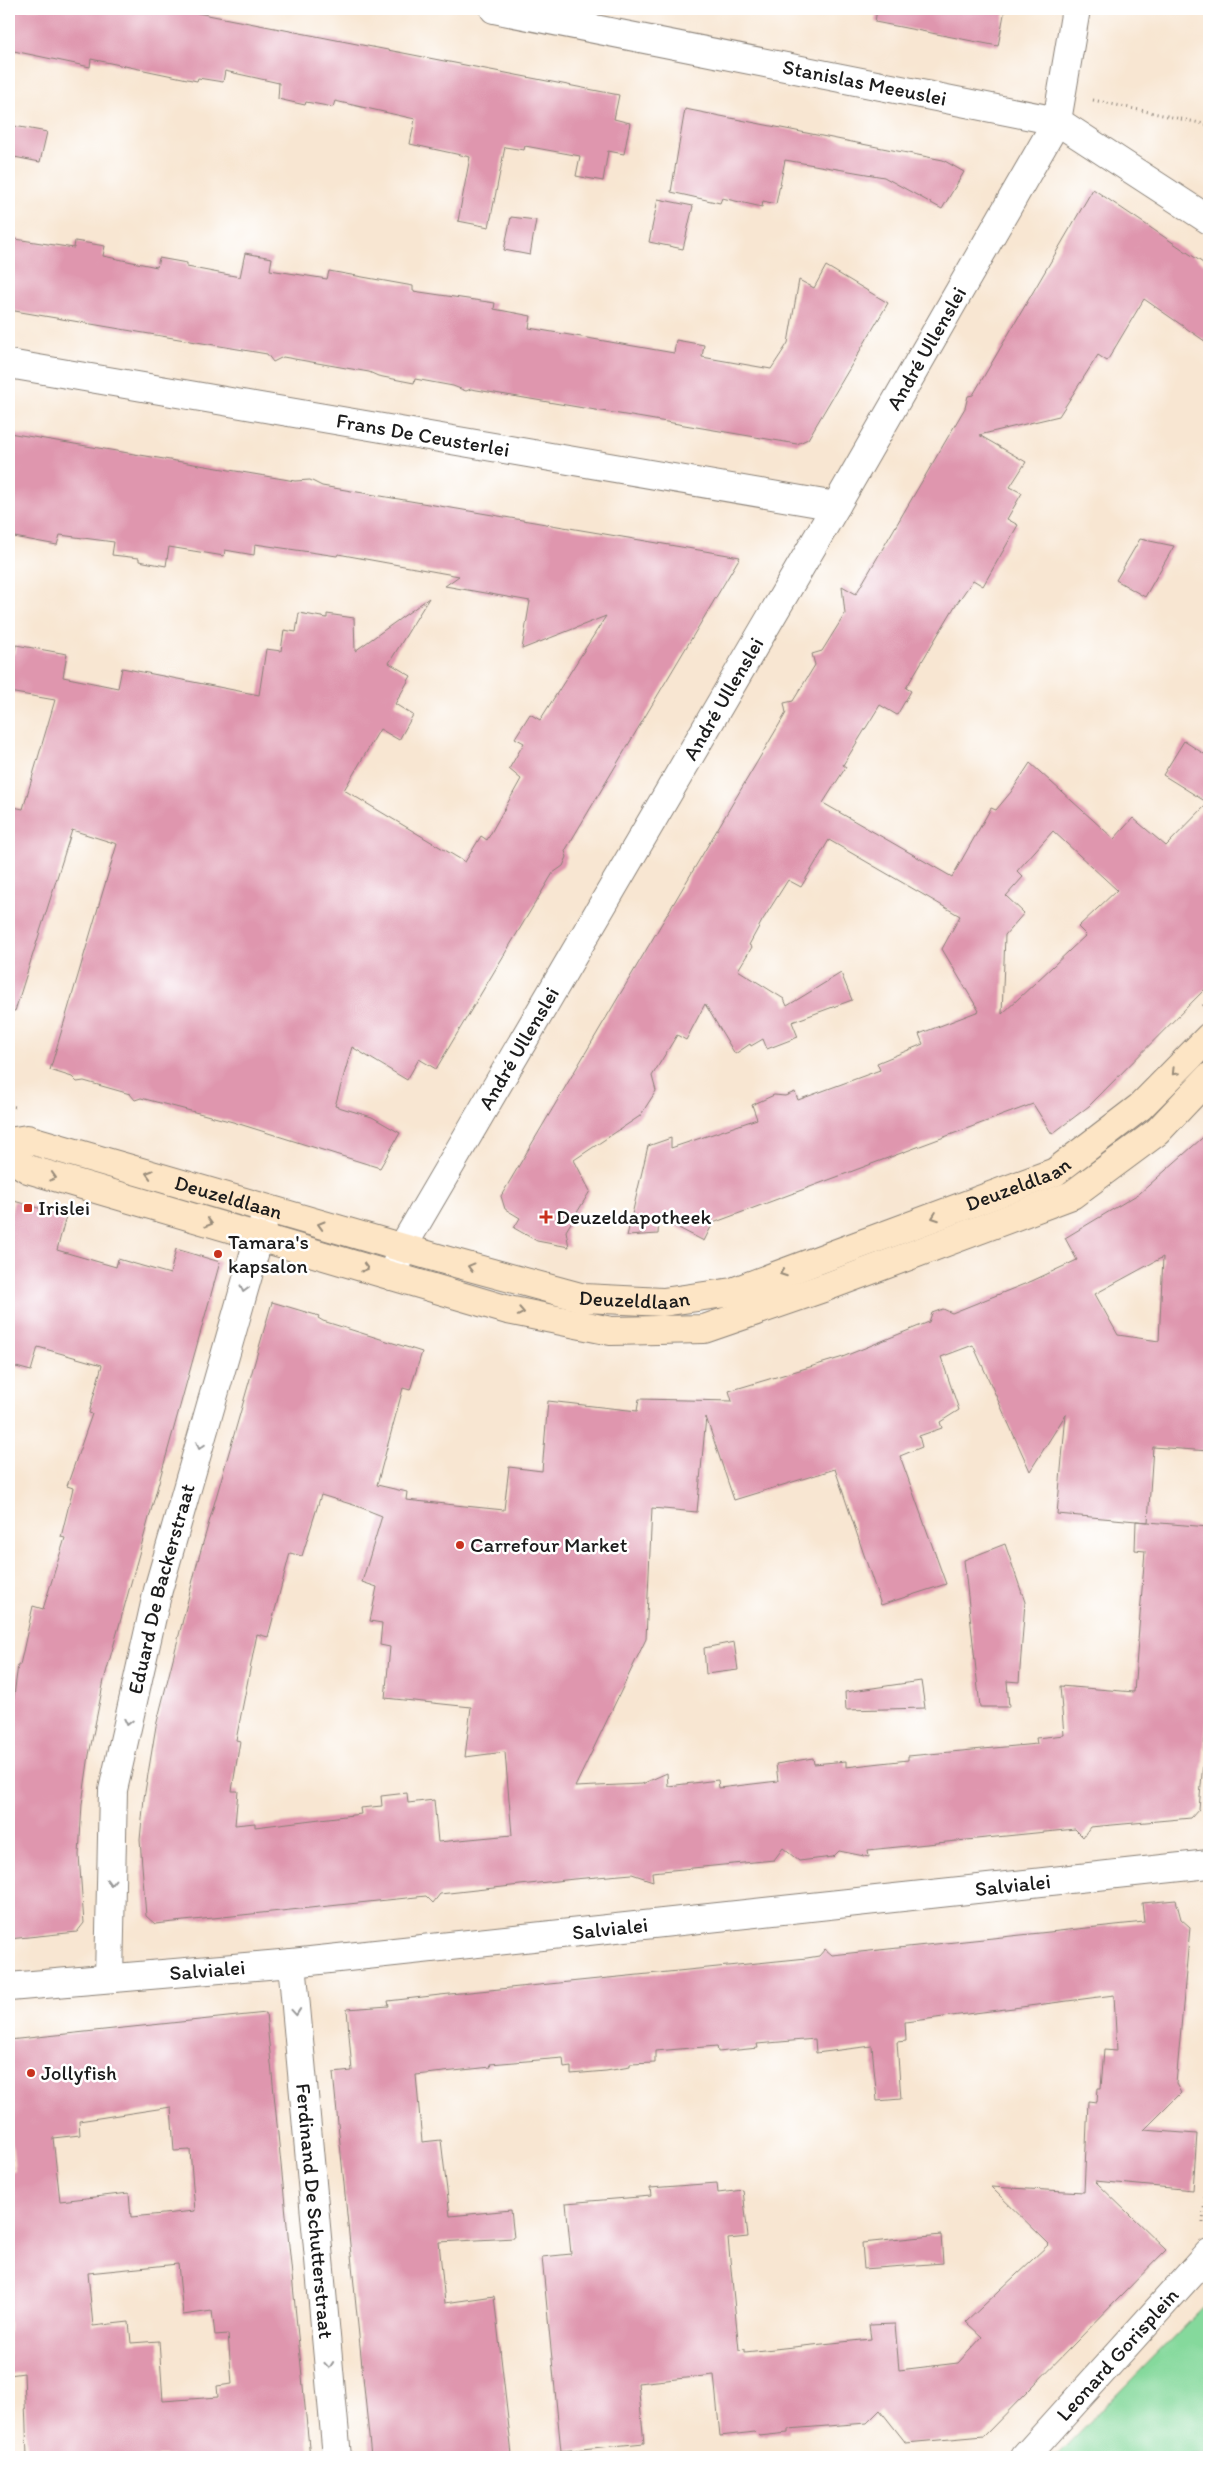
<svg xmlns="http://www.w3.org/2000/svg" width="1218" height="2466" font-family="Itim,sans-serif">
	<style>
		.green { fill: #85d99c; stroke: #507a5c }
		.building { fill: #df96ae; fill-rule: evenodd }
		.lines { fill: none; stroke-linecap: round; stroke-linejoin: round }
		.street-casing { stroke: #8a8177; stroke-width: 30 }
		.secondary-casing { stroke: #8a8177; stroke-width: 30 }
		.path { stroke: #8a8177; stroke-width: 3; stroke-dasharray: 1 4; stroke-linecap: butt }
		.street { stroke: #fff; stroke-width: 28 }
		.secondary { stroke: #fde5c5; stroke-width: 28 }
		.oneway { stroke: #988b79 }
		.oneway2 { stroke: #999 }
		.poi-dot { fill: #c8321e; stroke: #fff; stroke-width: 2 }
		.labels { text-anchor: middle; stroke-width: 5; stroke-linejoin: round; paint-order: stroke }
		.street-label { font-size: 21px; fill: #1c1c1c; stroke: #fff }
		.poi-label { font-size: 21px; fill: #1c1c1c; stroke: #fff; text-anchor: start }
	</style>
	<rect width="100%" height="100%" fill="#fff"/>
	<filter id="ink" filterUnits="userSpaceOnUse"><feTurbulence type="fractalNoise" baseFrequency=".02" numOctaves="2"/><feDisplacementMap in="SourceGraphic" scale="10" xChannelSelector="R" yChannelSelector="G"/><feConvolveMatrix kernelMatrix="1 2 1 2 8 2 1 2 1" color-interpolation-filters="sRGB"/></filter>
	<filter id="wash" filterUnits="userSpaceOnUse"><feTurbulence type="fractalNoise" baseFrequency=".0096" numOctaves="4" result="noise"/><feDisplacementMap in="SourceGraphic" scale="20" xChannelSelector="R" yChannelSelector="G"/><feGaussianBlur stdDeviation="1.12" result="paint"/><feColorMatrix in="noise" values="0 0 0 0 0 0 0 0 0 0 0 0 0 0 0 0 0 1.4 0 .05"/><feComposite in="paint" operator="in"/></filter>
	<g filter="url(#wash)">
		<rect width="100%" height="100%" fill="#f8e6d2"/>
		<!-- green -->
		<polygon class="green" points="1209,2301 1209,2453 1160,2457 1055,2457"/>
		<g id="blocks">
			<!-- building -->
			<g class="building">
				<polygon points="9,9 177,9 619,95 614,119 630,123 624,154 608,151 603,181 576,176 580,156 525,146 524,150 505,147 489,227 458,221 470,157 410,144 415,119 335,101 333,107 306,102 305,105 278,99 279,83 225,71 223,82 198,78 197,81 91,59 90,67 9,50"/>
				<polygon points="877,9 1005,9 998,46 875,22"/>
				<polygon points="685,109 943,160 964,172 942,209 884,177 785,160 776,204 763,201 762,207 722,198 720,203 671,192"/>
				<polygon points="9,125 47,132 40,162 9,156"/>
				<path d="M1093,189l116,78v77l-65,-45 -37,62 -9,-6 -39,61 -80,19 47,27 -16,25 12,6 -15,26 11,6 -35,61 -10,-6 -18,26 -49,82 5,3 -14,24 -17,-10 -37,60 3,2 -23,36 129,74 39,-69 5,2 15,-18 19,-29 84,76 19,-21 33,28 42,-43 -45,-28 21,-34 25,16v228l-120,121 -37,28 -19,-30 -320,119 -9,18 -45,-23 -1,16 -31,2 21,-90 23,-8v10l86,-29 -5,-14 22,-10 11,1 10,-4 3,8 82,-30 -3,-7 46,-19 -4,-10 60,-23 -37,-62 18,-33 -131,-76 -28,47 -13,-7 -26,41 -13,24 3,2 -14,23 46,29 3,7 54,-33 11,27 -60,22 6,15 -31,12 -4,-10 -12,7 -1,-2 -15,10 -30,-50 -19,36 -9,-5 -25,41 4,15 -16,25 -66,44 16,31 -24,40 3,16 -32,-6 -23,-13 6,-10 -15,-9 -4,-13 285,-483 -2,-10 9,-2 22,-36 -3,-11 10,-3 23,-37 -3,-28 14,8 109,-186 3,-12 5,-1zM1053,831l64,59 -39,37 8,8 -84,79 3,-79 19,-22 -18,-17 17,-19 -6,-6z"/>
				<polygon points="658,199 693,206 683,249 649,242"/>
				<polygon points="511,217 536,220 530,255 504,250"/>
				<polygon points="9,238 74,248 75,241 105,246 103,256 157,267 159,258 187,263 187,267 240,277 245,253 272,258 270,270 327,279 329,271 413,286 413,291 495,303 494,309 531,316 529,328 674,353 676,340 704,345 702,357 771,369 788,343 799,280 814,288 826,266 888,303 808,439 797,444 471,389 466,391 453,386 415,379 414,383 378,376 369,372 283,357 273,362 267,354 9,310"/>
				<polygon points="9,433 295,481 310,480 322,486 740,557 565,851 567,857 563,866 553,873 436,1069 419,1059 407,1080 352,1047 335,1106 372,1117 400,1133 380,1168 233,1122 141,1098 135,1100 130,1094 84,1081 77,1082 72,1077 50,1070 117,844 72,830 15,1011 9,1010 9,806 23,809 55,700 9,692 9,653 14,654 16,645 67,654 63,677 118,688 122,668 259,695 266,649 281,651 284,630 296,632 299,613 327,618 327,614 354,618 355,651 429,598 389,663 411,676 395,704 413,715 399,740 380,729 344,790 465,862 481,836 487,840 521,779 509,769 524,743 515,738 530,714 540,720 606,616 522,649 530,601 445,586 459,576 338,554 337,556 255,544 254,555 225,550 224,556 169,547 166,566 139,561 139,558 112,555 114,542 60,535 57,545 9,536"/>
				<polygon points="1140,539 1174,546 1145,597 1116,580"/>
				<path d="M1209,1132v319l-56,-4 -5,75 -91,-8 9,-100 -36,57 -57,-126 -32,12 18,53 -19,12 2,6 -23,8 3,11 -22,9 46,128 -65,21 -46,-136 -101,31 -28,-83 -9,95 -45,-4 -6,131 -71,148 67,-3 25,-11 1,13 50,-6 1,8 59,-7 -2,-17 37,-6 1,6 32,-3v6l62,-7v-4l129,-12 -1,-6 28,-3 -4,-49 74,6 11,-141 -10,-1 1,-29 73,6v166l-10,116 -8,9 -101,9 -7,10 -8,-8 -207,21 1,7 -30,-6 -6,6 -34,4 -16,-13 -9,12 -122,12 1,9 -21,-7 -58,5 -134,15 -7,9 -7,-7 -271,28 -9,-8 -6,-76 4,-42 12,-72 41,-162 75,-262 47,14 -1,2 5,3 99,31 -12,38 -7,-2 -26,97 30,7 -1,8 98,10 5,-43 33,4 6,-70 89,10 2,-12 93,2 -3,-10 111,-33 89,-36 3,-9 11,-4 9,4 80,-32 45,-21 -12,-22 75,-45zM1163,1257l-4,84 -41,-6 -23,-41zM321,1495l36,11 25,10 -20,66 15,5 -7,34 12,2 -2,22 10,2 -5,51 86,9 -6,50 40,-5 7,83 -74,7 -4,-42 -26,3 -1,-10 -26,3 1,10 -22,2 1,6 -106,13v-4l-20,2 3,-34h-6l8,-50 -4,-1 21,-106 11,3 22,-84 12,3z"/>
				<polygon points="14,1201 66,1216 57,1250 116,1267 118,1259 170,1274 176,1249 220,1262 104,1680 89,1755 82,1804 79,1855 84,1923 77,1932 9,1939 9,1719 11,1719 18,1665 20,1665 33,1606 43,1609 65,1538 61,1537 73,1488 67,1486 92,1414 89,1413 102,1365 38,1347 31,1371 9,1365 9,1218"/>
				<polygon points="1005,1544 1025,1602 1019,1682 1007,1681 1009,1707 980,1707 964,1560"/>
				<polygon points="734,1642 738,1670 706,1674 704,1648"/>
				<polygon points="921,1681 925,1708 846,1710 845,1692"/>
				<polygon points="1176,1900 1181,1919 1190,1927 1176,2084 1181,2093 1144,2130 1197,2134 1193,2190 1095,2181 1166,2250 984,2436 906,2443 880,2410 867,2423 788,2429 788,2433 759,2436 755,2432 720,2436 714,2375 638,2383 644,2443 561,2451 542,2257 571,2254 566,2203 651,2196 650,2188 717,2183 718,2193 743,2190 748,2237 728,2239 739,2350 745,2349 745,2352 871,2339 869,2325 895,2324 899,2370 958,2363 982,2337 966,2322 1049,2244 991,2187 1084,2192 1088,2101 1097,2102 1098,2088 1101,2088 1104,2050 1117,2051 1114,1995 905,2022 906,2041 897,2042 901,2099 877,2101 872,2046 816,2053 815,2039 757,2044 758,2048 718,2052 717,2046 655,2051 655,2063 630,2064 630,2067 606,2071 571,2074 571,2067 564,2068 563,2058 490,2064 491,2067 416,2075 422,2142 441,2140 450,2216 511,2210 514,2238 439,2242 445,2303 494,2296 512,2455 489,2457 371,2457 333,2073 352,2071 347,2009 389,2006 388,2001 440,1995 807,1958 819,1956 825,1949 832,1955 1144,1922 1142,1903"/>
				<path d="M266,2013l44,444h-283l-3,-84 -15,2v-203l6,-1 -6,-57v-74zM171,2107l3,44 16,-1 5,61 -64,6 -2,-24 -69,8 -7,-63 27,-3 -1,-14zM178,2264l5,51 29,-4 3,24 13,-1 4,50 -15,2 1,11 -55,4 -4,-60 -28,2 -2,-21 -36,4 -5,-53z"/>
				<polygon points="941,2235 943,2263 864,2269 862,2243"/>
			</g>
		</g>
	</g>
	<g filter="url(#ink)">
		<use href="#blocks" fill-opacity="0" stroke="#8a8177" stroke-width="1"/>
		<g class="lines">
			<!-- street casing -->
			<g class="street-casing">
				<g id="street">
					<path id="s1" d="M494,9l563,112 152,99"/>
					<path id="s2" d="M9,364l827,142"/>
					<path id="s3" d="M392,1276l10,-28 434,-742 221,-385 19,-112"/>
					<path id="s4" d="M292,1963l45,494"/>
					<path id="s5" d="M109,1978l4,-188 45,-200 109,-381"/>
					<path id="s6" d="M9,1987l283,-24 917,-99"/>
					<path id="s7" d="M1025,2457l184,-204"/>
				</g>
			</g>
			<!-- secondary casing -->
			<g class="secondary-casing">
				<g id="secondary">
					<path id="s8" d="M9,1142l18,-3 421,122 136,37 79,4 69,-10 323,-120 85,-65 69,-70"/>
					<polyline points="9,1157 28,1169 508,1310 611,1331 704,1329 826,1287 1072,1195 1157,1132 1209,1077"/>
				</g>
			</g>
			<!-- path -->
			<g class="path">
				<polyline points="1093,100 1209,125"/>
				<polyline points="1203,1006 1209,999"/>
				<polyline points="9,1106 17,1107"/>
				<polyline points="1203,2223 1209,2144"/>
			</g>
			<!-- street -->
			<use href="#street" class="street"/>
			<!-- secondary -->
			<use href="#secondary" class="secondary"/>
		</g>
		<!-- one-way arrows -->
		<defs><path id="oneway-chevron" d="M-2-3.5L2.5 0L-2 3.5" fill="none" stroke-width="1.6" stroke-linecap="round" stroke-linejoin="round" transform="scale(1.25)"/></defs>
		<g class="oneway">
			<use href="#oneway-chevron" transform="translate(1175 1072) rotate(134)"/>
			<use href="#oneway-chevron" transform="translate(149 1174) rotate(-164)"/>
			<use href="#oneway-chevron" transform="translate(53 1177) rotate(17)"/>
			<use href="#oneway-chevron" transform="translate(935 1217) rotate(160)"/>
			<use href="#oneway-chevron" transform="translate(209 1223) rotate(17)"/>
			<use href="#oneway-chevron" transform="translate(321 1225) rotate(-164)"/>
			<use href="#oneway-chevron" transform="translate(471 1267) rotate(-165)"/>
			<use href="#oneway-chevron" transform="translate(365 1268) rotate(16)"/>
			<use href="#oneway-chevron" transform="translate(783 1273) rotate(160)"/>
			<use href="#oneway-chevron" transform="translate(521 1312) rotate(11)"/>
		</g>
		<g class="oneway2">
			<use href="#oneway-chevron" transform="translate(244 1289) rotate(106)"/>
			<use href="#oneway-chevron" transform="translate(200 1446) rotate(106)"/>
			<use href="#oneway-chevron" transform="translate(128 1722) rotate(103)"/>
			<use href="#oneway-chevron" transform="translate(111 1882) rotate(91)"/>
			<use href="#oneway-chevron" transform="translate(296 2012) rotate(85)"/>
			<use href="#oneway-chevron" transform="translate(329 2365) rotate(85)"/>
		</g>
	</g>
	<!-- markers -->
	<g class="poi-dot">
		<rect x="23" y="1203" width="10" height="10" rx="2.5"/>
		<path d="M543.5 1209.5h5v5h5v5h-5v5h-5v-5h-5v-5h5z"/>
		<circle cx="218" cy="1254" r="5"/>
		<circle cx="460" cy="1545" r="5"/>
		<circle cx="31" cy="2073" r="5"/>
	</g>
	<g class="labels">
		<!-- street labels -->
		<g class="street-label">
			<text dy="7" stroke="none"><textPath href="#s1" startOffset="378">Stanislas Meeuslei</textPath></text>
			<text dy="7" stroke="none"><textPath href="#s3" startOffset="1071">André Ullenslei</textPath></text>
			<text dy="7" stroke="none"><textPath href="#s2" startOffset="420">Frans De Ceusterlei</textPath></text>
			<text dy="7" stroke="none"><textPath href="#s3" startOffset="666">André Ullenslei</textPath></text>
			<text dy="7" stroke="none"><textPath href="#s3" startOffset="261">André Ullenslei</textPath></text>
			<text dy="7" stroke="none"><textPath href="#s8" startOffset="1052">Deuzeldlaan</textPath></text>
			<text dy="7" stroke="none"><textPath href="#s8" startOffset="228">Deuzeldlaan</textPath></text>
			<text dy="7" stroke="none"><textPath href="#s8" startOffset="648">Deuzeldlaan</textPath></text>
			<text dy="7" stroke="none"><textPath href="#s5" startOffset="395">Eduard De Backerstraat</textPath></text>
			<text dy="7" stroke="none"><textPath href="#s6" startOffset="1009">Salvialei</textPath></text>
			<text dy="7" stroke="none"><textPath href="#s6" startOffset="604">Salvialei</textPath></text>
			<text dy="7" stroke="none"><textPath href="#s6" startOffset="199">Salvialei</textPath></text>
			<text dy="7" stroke="none"><textPath href="#s4" startOffset="249">Ferdinand De Schutterstraat</textPath></text>
			<text dy="7" stroke="none"><textPath href="#s7" startOffset="138">Leonard Gorisplein</textPath></text>
		</g>
		<!-- poi labels -->
		<g class="poi-label">
			<text x="38" y="1215">Irislei</text>
			<text x="556" y="1224">Deuzeldapotheek</text>
			<text x="228" y="1249">Tamara's<tspan x="228" dy="24">kapsalon</tspan></text>
			<text x="470" y="1552">Carrefour Market</text>
			<text x="41" y="2080">Jollyfish</text>
		</g>
	</g>
	<!-- margin -->
	<rect width="1218" height="2466" fill="none" stroke="#fff" stroke-width="30"/>
</svg>
